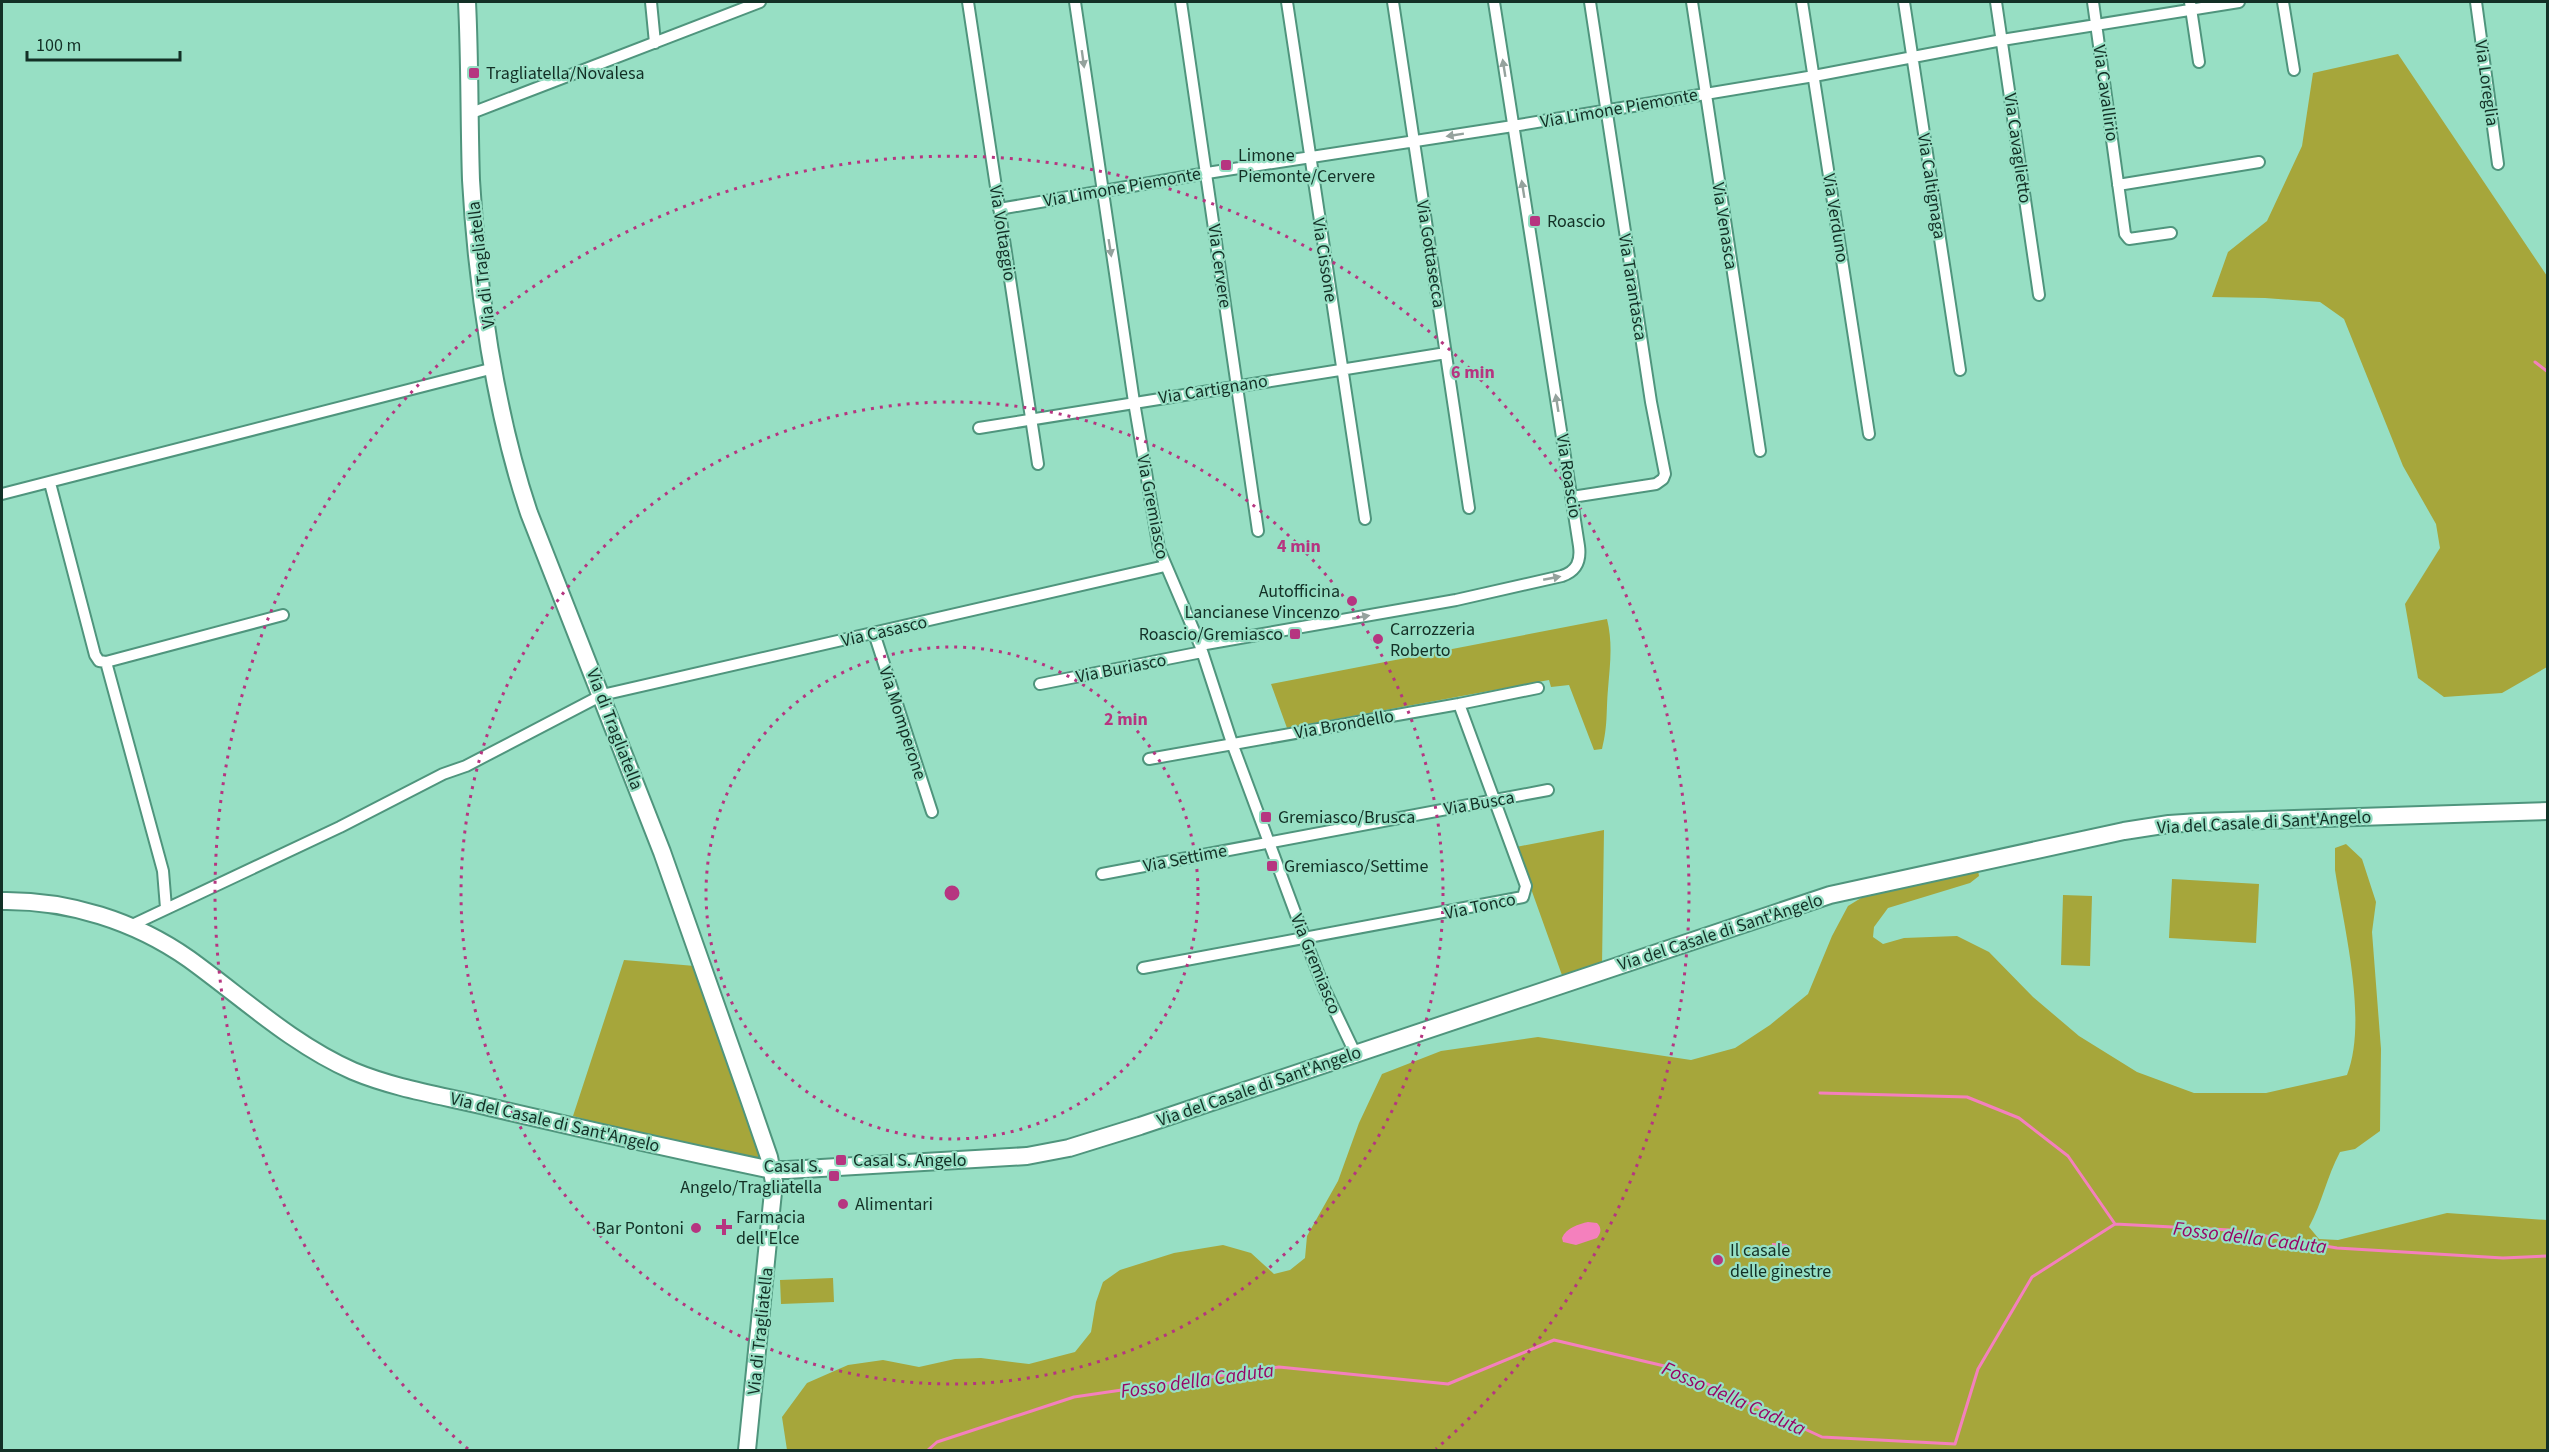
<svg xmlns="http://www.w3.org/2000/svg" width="2549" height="1452" font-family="'Source Sans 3',sans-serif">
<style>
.green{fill:#a6a63b}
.water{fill:#f480bd}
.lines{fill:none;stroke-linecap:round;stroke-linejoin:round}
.stream{stroke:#f480bd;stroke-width:3}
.street-casing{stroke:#4f957d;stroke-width:14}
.secondary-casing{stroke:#4f957d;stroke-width:20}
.street{stroke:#fff;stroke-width:10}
.secondary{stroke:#fff;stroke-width:16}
.oneway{fill:#95a29d}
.ring{fill:none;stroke:#b63580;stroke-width:3;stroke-dasharray:3 6}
.poi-dot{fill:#b63580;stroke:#97dfc4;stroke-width:2}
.labels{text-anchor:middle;stroke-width:4.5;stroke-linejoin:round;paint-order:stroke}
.poi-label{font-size:18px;fill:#133026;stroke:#97dfc4;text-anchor:start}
.street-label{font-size:18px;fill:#133026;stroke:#97dfc4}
.water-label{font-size:20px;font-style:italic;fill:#980466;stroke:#97dfc4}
.centre{fill:#b63580;stroke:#97dfc4;stroke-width:3}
.ring-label{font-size:18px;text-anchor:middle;font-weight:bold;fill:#b63580;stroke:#97dfc4;stroke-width:4.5;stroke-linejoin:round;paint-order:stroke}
</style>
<rect width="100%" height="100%" fill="#97dfc4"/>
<path class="green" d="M2398 54 2547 276V667L2502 693 2444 697 2418 678 2405 604 2440 548 2436 524 2403 466 2344 319 2320 302 2265 298 2212 297 2228 252 2267 221 2302 146 2313 73Z
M1607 619C1613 644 1610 664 1608 689 1606 712 1608 725 1602 749L1594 750 1569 685 1551 687 1549 680 1287 728 1271 684Z
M1604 830 1602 965 1563 978 1516 847Z
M2346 844 2362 859 2376 902 2372 932 2381 1049 2380 1131 2355 1149 2340 1152C2327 1176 2322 1203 2309 1227L2319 1239 2338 1240 2447 1213 2547 1220V1450H787L782 1417 807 1383 848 1365 883 1360 919 1367 955 1359 981 1358 1029 1364 1075 1352 1091 1332 1096 1302 1103 1282 1120 1270 1174 1253 1223 1245 1251 1253 1274 1274 1290 1270 1305 1258 1307 1236 1338 1181 1359 1123 1382 1074 1441 1051 1538 1037 1691 1060 1735 1048 1770 1025 1808 994 1832 936 1848 906 1861 898 1882 891 1978 870 1979 876 1970 883 1888 908 1874 927 1873 937 1883 944 1904 938 1957 936 1989 952 2033 997 2079 1036 2137 1072 2194 1093H2266L2347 1075C2368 1021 2344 928 2335 870V848Z
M2172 879 2259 884 2256 943 2169 938Z
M2063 895 2092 896 2090 966 2061 965Z
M624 960 695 966 761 1156 754 1160 671 1144 573 1116Z
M833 1278 834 1302 781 1304 780 1280Z"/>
<path class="water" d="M1588 1222 1597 1223C1602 1228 1601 1233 1597 1238L1576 1245 1563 1242 1562 1238C1566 1228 1579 1224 1588 1222Z
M1772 1243 1787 1244 1786 1259 1755 1253V1247L1772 1246Z"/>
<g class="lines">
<path class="stream" d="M2535 362 2548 372
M1820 1093 1967 1097 2019 1118 2068 1156 2115 1224
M928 1450 937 1442 1074 1397 1279 1367 1448 1384 1554 1340 1673 1368 1822 1437 1955 1444 1978 1369 2032 1277 2115 1224 2230 1230 2337 1248 2503 1258 2548 1256"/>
<g class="street-casing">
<path id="street" d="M651 2 655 43
M968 2 1038 464
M1075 2 1134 402 1159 549 1200 645 1232 743 1305 939 1324 988 1355 1053
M1181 2 1258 531
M1287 2 1365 519
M1393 2 1469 508
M1692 2 1760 451
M1802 2 1869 434
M1904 2 1960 370
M1996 2 2039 295
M2093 2 2125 234 2129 239 2171 233
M2190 2 2199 62
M2283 2 2294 70
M2476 2 2498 164
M469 114 760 2
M2118 185 2259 162
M999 209 1207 173 1513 126 1814 76 2002 40 2239 2
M979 428 1446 353
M50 483 95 655 99 661 106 662 283 615
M2 494 494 368
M1572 497 1656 484 1663 479 1665 474 1651 402 1590 2
M874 633 932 812
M1200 645 1456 600 1562 576C1577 571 1581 561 1579 546L1494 2
M106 662 163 871 166 908
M1040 684 1202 652
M1149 759 1459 704 1538 688
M1102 874 1548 790
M130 926 340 827 443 774 466 766 602 695 1165 566
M1143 968 1523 897 1526 886 1459 704"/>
</g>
<g class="secondary-casing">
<path id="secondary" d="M467 2C470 61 469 120 471 180 477 287 495 412 529 513L662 852 749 1099 769 1157 774 1182 747 1450
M2 901C68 900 135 921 189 959 243 998 292 1044 353 1071 396 1089 444 1096 489 1107 583 1129 677 1150 772 1170H787L1027 1156 1069 1148 1140 1126 1830 895 2124 831 2169 824 2199 822 2548 811"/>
</g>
<use href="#street" class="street"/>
<use href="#secondary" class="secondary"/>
</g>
<defs><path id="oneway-solid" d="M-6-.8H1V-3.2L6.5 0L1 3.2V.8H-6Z" transform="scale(1.5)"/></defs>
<g class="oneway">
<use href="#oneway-solid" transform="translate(1083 59) rotate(82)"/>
<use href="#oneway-solid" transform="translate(1504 68) rotate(-99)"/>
<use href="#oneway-solid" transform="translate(1455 135) rotate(171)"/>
<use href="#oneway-solid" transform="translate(1523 189) rotate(-99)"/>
<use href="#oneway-solid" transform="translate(1110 248) rotate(81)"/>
<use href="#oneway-solid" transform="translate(1557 403) rotate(-99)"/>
<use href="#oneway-solid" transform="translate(1552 578) rotate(-11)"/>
<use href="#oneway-solid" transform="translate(1361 617) rotate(-10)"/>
</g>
<g class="ring">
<circle cx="952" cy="893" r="246"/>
<circle cx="952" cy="893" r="491"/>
<path d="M468 1449A737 737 0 1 1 1436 1449"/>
</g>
<g class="poi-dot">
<rect x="468" y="67" width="12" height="12" rx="3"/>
<rect x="1220" y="159" width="12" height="12" rx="3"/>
<rect x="1529" y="215" width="12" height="12" rx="3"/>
<circle cx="1352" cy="601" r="6"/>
<rect x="1289" y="628" width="12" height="12" rx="3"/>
<circle cx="1378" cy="639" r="6"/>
<rect x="1260" y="811" width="12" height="12" rx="3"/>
<rect x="1266" y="860" width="12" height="12" rx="3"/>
<rect x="835" y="1154" width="12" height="12" rx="3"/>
<rect x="828" y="1170" width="12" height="12" rx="3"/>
<circle cx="843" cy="1204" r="6"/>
<path d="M721 1218h6v6h6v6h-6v6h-6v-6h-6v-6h6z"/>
<circle cx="696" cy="1228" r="6"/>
<circle cx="1718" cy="1260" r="6"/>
</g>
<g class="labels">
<g class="poi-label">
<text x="486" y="79">Tragliatella/Novalesa</text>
<text x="1238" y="161">Limone<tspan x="1238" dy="21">Piemonte/Cervere</tspan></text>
<text x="1547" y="227">Roascio</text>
<text x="1340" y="597" text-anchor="end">Autofficina<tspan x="1340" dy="21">Lancianese Vincenzo</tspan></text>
<text x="1390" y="635">Carrozzeria<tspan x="1390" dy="21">Roberto</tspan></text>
<text x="1283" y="640" text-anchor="end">Roascio/Gremiasco</text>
<text x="1278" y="823">Gremiasco/Brusca</text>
<text x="1284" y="872">Gremiasco/Settime</text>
<text x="853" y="1166">Casal S. Angelo</text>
<text x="822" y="1172" text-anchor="end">Casal S.<tspan x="822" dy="21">Angelo/Tragliatella</tspan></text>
<text x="855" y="1210">Alimentari</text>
<text x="736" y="1223">Farmacia<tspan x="736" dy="21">dell'Elce</tspan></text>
<text x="684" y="1234" text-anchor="end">Bar Pontoni</text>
<text x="1730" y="1256">Il casale<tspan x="1730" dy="21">delle ginestre</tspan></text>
</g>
<g class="street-label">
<text transform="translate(2487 83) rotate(82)" y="6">Via Loreglia</text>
<text transform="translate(2106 93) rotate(82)" y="6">Via Cavallirio</text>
<text transform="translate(1619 108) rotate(-10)" y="6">Via Limone Piemonte</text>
<text transform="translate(2018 148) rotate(82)" y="6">Via Cavaglietto</text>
<text transform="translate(1932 186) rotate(81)" y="6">Via Caltignaga</text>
<text transform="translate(1122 187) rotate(-10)" y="6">Via Limone Piemonte</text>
<text transform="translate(1836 218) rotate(81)" y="6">Via Verduno</text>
<text transform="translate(1725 226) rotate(81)" y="6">Via Venasca</text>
<text transform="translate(1003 233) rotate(81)" y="6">Via Voltaggio</text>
<text transform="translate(1431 254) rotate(81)" y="6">Via Gottasecca</text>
<text transform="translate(1325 260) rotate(81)" y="6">Via Cissone</text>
<text transform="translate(481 265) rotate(-97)" y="6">Via di Tragliatella</text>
<text transform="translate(1220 266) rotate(82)" y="6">Via Cervere</text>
<text transform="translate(1633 287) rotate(81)" y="6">Via Tarantasca</text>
<text transform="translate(1213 389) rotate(-9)" y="6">Via Cartignano</text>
<text transform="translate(1569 476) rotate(81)" y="6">Via Roascio</text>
<text transform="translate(1153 507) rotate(79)" y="6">Via Gremiasco</text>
<text transform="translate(884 631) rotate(-13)" y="6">Via Casasco</text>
<text transform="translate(1121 668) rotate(-11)" y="6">Via Buriasco</text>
<text transform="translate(903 723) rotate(72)" y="6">Via Momperone</text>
<text transform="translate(1344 724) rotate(-10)" y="6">Via Brondello</text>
<text transform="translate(615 729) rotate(69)" y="6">Via di Tragliatella</text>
<text transform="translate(1479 803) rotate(-10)" y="6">Via Busca</text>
<text transform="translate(2264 822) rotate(-3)" y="6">Via del Casale di Sant'Angelo</text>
<text transform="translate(1185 858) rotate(-11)" y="6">Via Settime</text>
<text transform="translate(1480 906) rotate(-12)" y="6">Via Tonco</text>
<text transform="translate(1720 932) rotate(-18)" y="6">Via del Casale di Sant'Angelo</text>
<text transform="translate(1316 964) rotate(68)" y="6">Via Gremiasco</text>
<text transform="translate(1259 1086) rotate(-19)" y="6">Via del Casale di Sant'Angelo</text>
<text transform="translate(555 1122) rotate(13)" y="6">Via del Casale di Sant'Angelo</text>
<text transform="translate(760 1331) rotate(-84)" y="6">Via di Tragliatella</text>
</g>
<g class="water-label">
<text transform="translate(2250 1237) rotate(7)" y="7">Fosso della Caduta</text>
<text transform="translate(1197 1380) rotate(-8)" y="7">Fosso della Caduta</text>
<text transform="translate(1734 1398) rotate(24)" y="7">Fosso della Caduta</text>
</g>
</g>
<circle cx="952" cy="893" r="9" class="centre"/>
<g class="ring-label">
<text x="1473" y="378">6 min</text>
<text x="1299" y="552">4 min</text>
<text x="1126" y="725">2 min</text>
</g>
<rect width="2549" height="1452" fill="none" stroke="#133026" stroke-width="6"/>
<path d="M27 51v9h153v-9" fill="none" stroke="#133026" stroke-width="3"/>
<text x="36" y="51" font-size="18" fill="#133026" stroke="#97dfc4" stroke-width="4.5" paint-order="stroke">100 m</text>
</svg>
